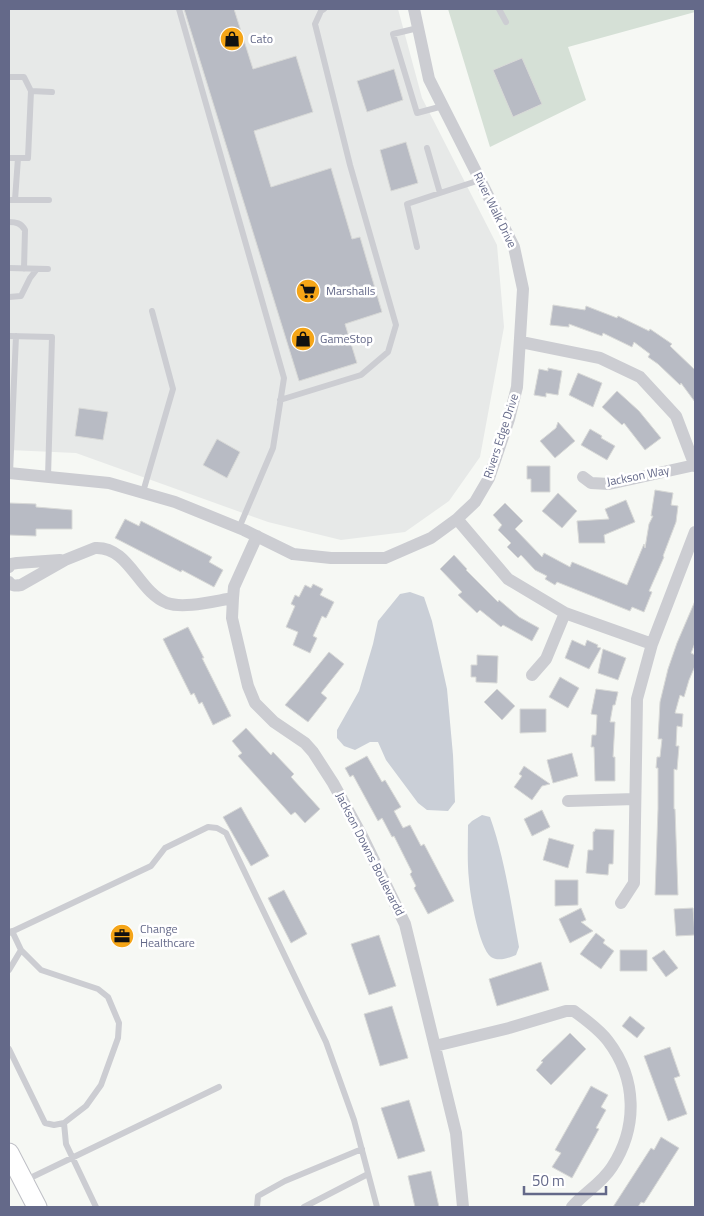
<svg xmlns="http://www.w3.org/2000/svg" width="704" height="1216" font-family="'Titillium Web',sans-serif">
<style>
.built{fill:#e7e9e8}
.green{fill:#d5e0d6}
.water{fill:#cacfd7}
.building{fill:#b8bbc4;stroke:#d8d9d7}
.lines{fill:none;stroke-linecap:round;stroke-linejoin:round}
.primary-casing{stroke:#bebfc5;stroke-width:21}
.lane{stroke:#cccdd2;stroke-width:6}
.street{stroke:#cccdd2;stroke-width:12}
.primary{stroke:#fff;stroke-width:19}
.labels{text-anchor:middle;stroke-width:5;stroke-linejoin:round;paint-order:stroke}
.poi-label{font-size:12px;fill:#646989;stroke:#fff;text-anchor:start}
.street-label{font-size:12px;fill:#646989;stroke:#fff}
</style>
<rect width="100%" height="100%" fill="#f6f8f4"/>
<path class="built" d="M9 9H398L422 98 497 245 504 327 480 457 449 501 405 532 341 540 268 522 76 453 9 450Z"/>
<path class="green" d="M448 9H695V12L568 47 586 100 490 147Z"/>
<path class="water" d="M410 592 424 597 432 621 447 689 453 755 455 802 448 811 427 810 418 803 386 760 378 742H370L355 750 344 746 337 738V730L359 691 373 644 378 621 400 594Z
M482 815 490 817C505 859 511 904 519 947L516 955C509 958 498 962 491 957 479 948 470 895 469 880 467 862 468 843 468 825L472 821Z"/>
<path class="building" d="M184 9H234L253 69 296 56 313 112 254 131 271 187 331 168 352 239 360 237 382 312 345 324 357 363 299 381Z
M522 58 542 104 513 117 493 70Z
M394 69 403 100 367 112 357 81Z
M406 142 418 183 391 191 380 150Z
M553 305 585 310 586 306 617 318 618 316 649 331 650 329 672 344 670 346 695 370V402L681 383 680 385 658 364 648 357 650 354 634 342 632 347 603 333 602 336 569 324V327L550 325Z
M548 368 562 371 558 395 546 393V397L534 395 539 369 548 371Z
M578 373 602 383 593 407 569 395Z
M617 391 639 411 661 438 645 450 624 423 622 425 602 407Z
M79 408 108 412 103 440 75 436Z
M558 422 575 441 555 458 540 441 556 428Z
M590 429 602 436 601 438 615 446 607 460 581 445Z
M217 439 240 452 227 478 203 465Z
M527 466H550V492H531V479H527Z
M655 490 673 493 671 505 678 506 676 522 663 556 664 557 649 591 652 592 644 612 632 607 630 611 557 582 555 585 545 579 547 576 535 570 521 555 518 558 507 547 511 543 498 530 502 525 493 515 505 503 523 521 515 529 542 557 544 553 570 567 572 562 627 585 644 544 645 548 649 524 653 516H651Z
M558 493 577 511 562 528 542 511Z
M626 500 635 522 604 535 605 543H579L577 521 609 519 605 509Z
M9 503 36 504V507L72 510V529H36V536L9 535Z
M125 519 139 526 141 521 212 557 209 562 223 570 214 587 182 570 181 572 115 538Z
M454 555 467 569 466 570 498 602 499 600 519 617 539 628 532 641 503 625 501 627 480 610 477 613 458 595 462 592 440 569Z
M313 584 323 589 320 595 334 602 326 618 322 616 313 636 317 638 310 653 293 645 298 632 286 627 295 606 291 604 295 595 299 597 305 585 311 588Z
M695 601V643L691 653 695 655V666L689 680 684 697 680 695 675 713 683 714 682 727 677 726 676 746H679L677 770 674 769V809H675L678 895H655L658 809V768H656L657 757H660L662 739H658L660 702 668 669 677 643Z
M188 627 204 658H202L231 716 213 725 202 702 199 704 194 693 191 695 163 639Z
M572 640 585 646 587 640 598 645 597 647 601 648 589 669 565 658Z
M603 649 626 658 618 680 598 673Z
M329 652 344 664 321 693 327 698 308 722 285 705 304 683Z
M477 655 498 656 497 683 476 682V677H471V665H477Z
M560 677 579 688 568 708 549 697Z
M497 689 515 706 502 720 484 702Z
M596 689 618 692 615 705H613L610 722H615L613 757H615V781H595L594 747H591L592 735H596L597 715 591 714Z
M520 709H546V732L520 733Z
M246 728 271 755 273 752 294 774 291 777 320 809 305 823 295 812 291 815 238 756 242 753 232 741Z
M572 753 578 776 553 783 547 760Z
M367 756 382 782 385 780 401 807 394 811 403 828 410 825 421 846 424 844 454 901 428 914 414 888 416 886 410 874 412 872 394 836 392 837 382 818 378 821 353 775 350 777 345 768Z
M524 766 550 784 542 786 532 800 514 787 522 776 519 774Z
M241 807 269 856 251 866 223 817Z
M542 810 550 827 532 836 524 819Z
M595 829 614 830 613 864H609L608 875 586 873 588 850H593V832L595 831Z
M549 838 574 845 568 868 543 860Z
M555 880H578V905L555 906Z
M284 890 307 934 291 943 268 898Z
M581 908 586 920 581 922 593 931 570 943 559 919Z
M693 908 695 935 676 936 674 909Z
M596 933 605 940 603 943 614 951 601 969 580 954Z
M379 935 396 986 369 995 351 944Z
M620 950H647V971H620Z
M664 950 678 968 666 977 652 958Z
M541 962 549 990 497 1006 489 979Z
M392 1006 408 1058 380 1066 364 1014Z
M630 1016 645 1028 637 1038 622 1026Z
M570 1033 586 1049 551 1085 536 1070 543 1062 541 1061Z
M670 1047 680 1076 674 1078 687 1114 668 1121 644 1056Z
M591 1086 608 1095 601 1107 606 1110 596 1128 599 1129 572 1178 552 1167 561 1153 555 1150Z
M409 1100 425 1151 398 1159 381 1108Z
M661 1137 679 1148 644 1203 641 1202 638 1207H613L651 1148 654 1150Z
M431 1171 439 1207H415L408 1176Z"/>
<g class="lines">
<g class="primary-casing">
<path id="primary" d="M9 1153 37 1207"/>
</g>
<path class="lane" d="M179 9 284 378 273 448 239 528
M499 9 506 22
M418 28 393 34 417 113 443 106
M9 77H24L31 91
M427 148 440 193 480 180
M9 158H28L31 91 52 92
M9 200H49
M15 200 18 158
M9 222C16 222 21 223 25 230L24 269
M417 247 407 204 440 193
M9 268 48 269
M9 297 21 296 30 278 37 269
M9 336 52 337 48 477
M280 400 361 375 388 352 396 325 350 165 315 24 321 11 324 9
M10 473 16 336
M143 492 173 389 152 311
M9 933 151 866 165 848 208 827 217 828 226 833 326 1042 354 1120 377 1207
M9 970 21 950
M9 1049 45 1123 54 1125 64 1123 86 1106 101 1085 118 1038 119 1023 108 997 98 989 41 970 21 950 12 931
M64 1123 66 1144 96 1207
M26 1180 219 1087
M257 1207 258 1196 285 1181 362 1149
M304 1207 368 1174"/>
<path class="street" d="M521 342 600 358 640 377 676 416 695 466
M9 473 109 483 175 502 244 530 293 554 331 558H385L431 538 457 519 475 502 489 478 509 419 517 387 523 289 514 247 429 79 414 9
M583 477 591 483 609 484 695 465
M457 519 508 579 565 613 652 644
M257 536 234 587 233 598 232 618 248 686 255 703 274 722 305 743 313 752 333 783 362 836 405 924 456 1133 463 1207
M9 567 11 564 17 563 60 560
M9 582C12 586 15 586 21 585L65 560 95 548C129 546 138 592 167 603 184 609 214 601 233 598
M532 675 546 659 565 613
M568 801 635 799
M621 903 634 883 637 699 652 644 695 532
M435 1046 509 1028 566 1011H574C586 1020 599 1029 608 1041 637 1079 638 1127 612 1167 602 1183 584 1193 572 1207"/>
<use href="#primary" class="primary"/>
</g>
<defs>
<g id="shop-disc" transform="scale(1.25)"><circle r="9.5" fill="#f5a517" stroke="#fff"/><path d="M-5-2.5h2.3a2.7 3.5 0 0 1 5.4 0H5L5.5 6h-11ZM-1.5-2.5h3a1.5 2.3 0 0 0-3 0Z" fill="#111"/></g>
<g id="supermarket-disc" transform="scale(1.25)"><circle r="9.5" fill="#f5a517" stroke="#fff"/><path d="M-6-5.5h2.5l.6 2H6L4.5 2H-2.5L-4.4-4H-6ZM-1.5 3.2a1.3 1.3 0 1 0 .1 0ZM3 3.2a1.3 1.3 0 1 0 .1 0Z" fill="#111"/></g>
<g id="office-disc" transform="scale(1.25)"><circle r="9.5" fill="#f5a517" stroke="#fff"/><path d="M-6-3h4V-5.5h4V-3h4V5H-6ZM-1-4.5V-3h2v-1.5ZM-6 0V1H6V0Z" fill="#111"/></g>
</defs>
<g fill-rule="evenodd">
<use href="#shop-disc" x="232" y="39"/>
<use href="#supermarket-disc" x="308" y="291"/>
<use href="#shop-disc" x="303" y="339"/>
<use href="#office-disc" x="122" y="936"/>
</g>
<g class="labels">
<g class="poi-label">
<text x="250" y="43">Cato</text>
<text x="326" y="295">Marshalls</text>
<text x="320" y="343">GameStop</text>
<text x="140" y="933">Change<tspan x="140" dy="14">Healthcare</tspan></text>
</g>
<g class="street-label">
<text transform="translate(495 210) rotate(64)" y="4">River Walk Drive</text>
<text transform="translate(501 436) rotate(-72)" y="4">Rivers Edge Drive</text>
<text transform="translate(638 476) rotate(-11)" y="4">Jackson Way</text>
<text transform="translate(370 854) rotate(63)" y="4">Jackson Downs Boulevardd</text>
</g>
</g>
<rect width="704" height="1216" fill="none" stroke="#646989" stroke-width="20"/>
<path d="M524 1186v8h82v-8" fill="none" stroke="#646989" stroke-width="2.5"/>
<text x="532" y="1186" font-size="15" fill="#646989" stroke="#ffffff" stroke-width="4" paint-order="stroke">50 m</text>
</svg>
